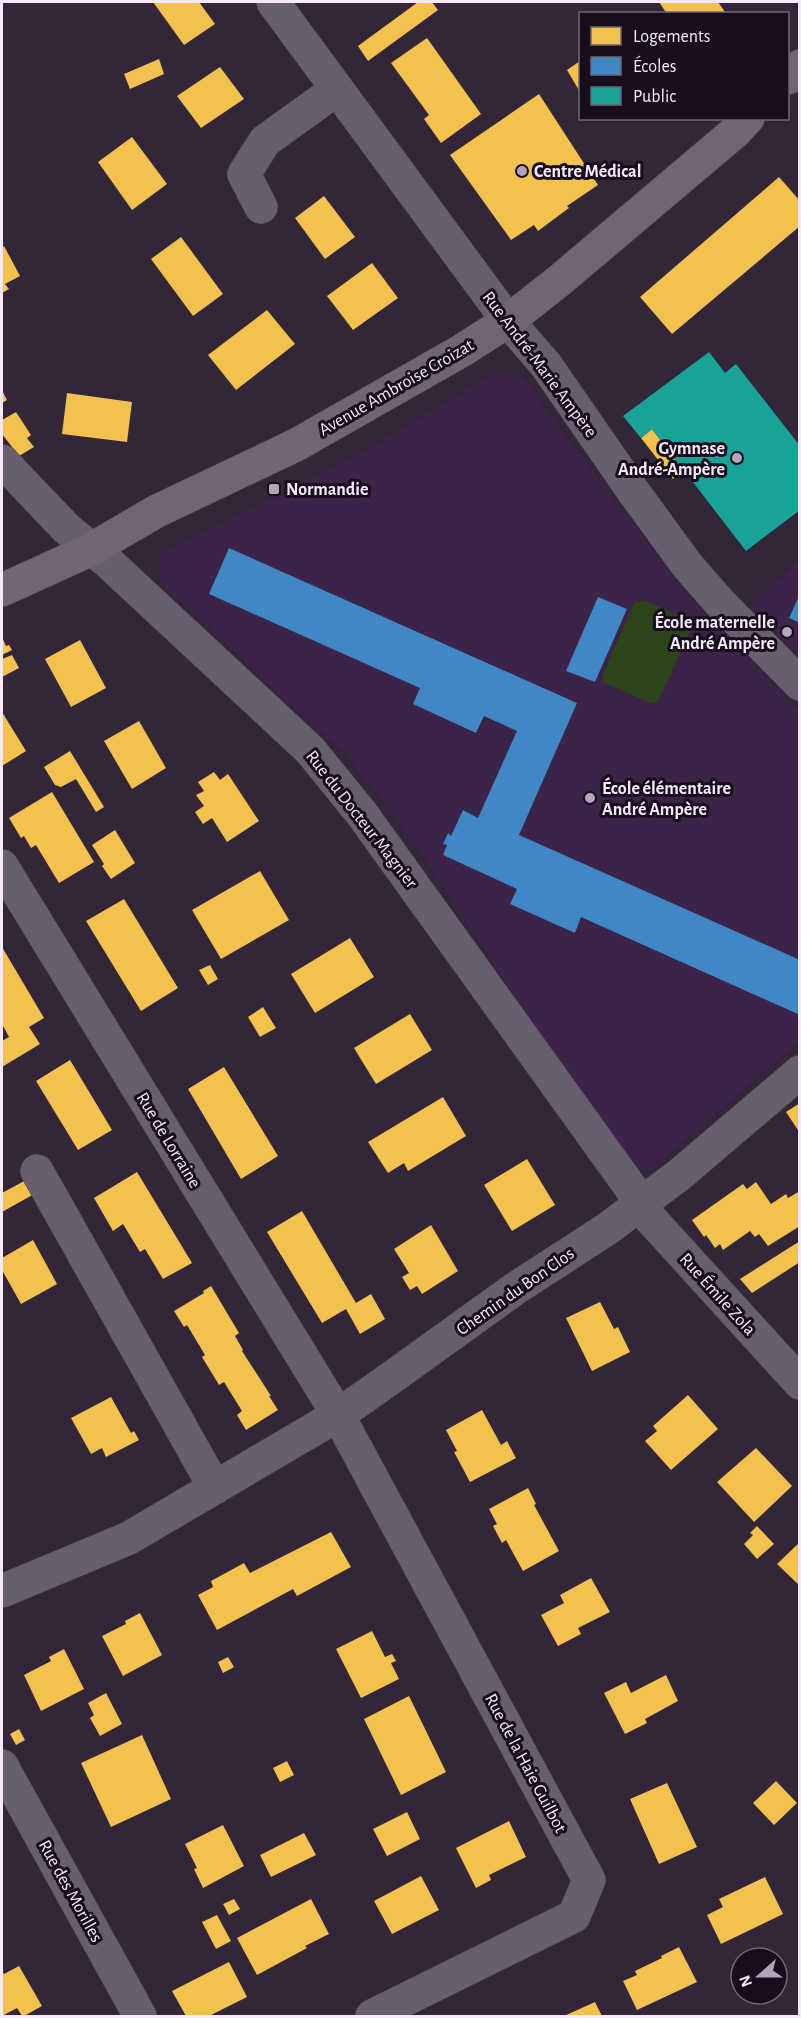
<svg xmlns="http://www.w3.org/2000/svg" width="801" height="2018" font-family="'Alegreya Sans',sans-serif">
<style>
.built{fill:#3c2348}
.green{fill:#2b4518}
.homes{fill:#f2c14e}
.schools{fill:#3f88c5}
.public{fill:#17a398}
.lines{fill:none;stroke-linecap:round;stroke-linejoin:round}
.minor-casing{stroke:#4e4354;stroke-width:34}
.major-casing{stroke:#4e4354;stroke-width:34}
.minor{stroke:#685f6e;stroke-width:33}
.major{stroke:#716476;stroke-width:33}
.poi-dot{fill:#b2a4b9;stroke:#170d1c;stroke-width:2}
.labels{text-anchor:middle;stroke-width:6;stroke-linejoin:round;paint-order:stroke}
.poi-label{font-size:18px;font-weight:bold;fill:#f7e8fe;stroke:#170d1c;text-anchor:start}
.street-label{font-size:18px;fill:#f7e8fe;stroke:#170d1c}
</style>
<rect width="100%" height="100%" fill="#322638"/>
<path class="built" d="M492 374 522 377 684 591 799 712V1042L652 1170 627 1166 413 842 346 755 160 583V553L287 492 398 432Z
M799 559V657L750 606Z"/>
<path class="green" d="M643 600 686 618 692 627 658 702 650 703 603 682 602 677 634 603Z"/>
<path class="homes" d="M153 2H199L215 24 184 45Z
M418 2H432L438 10 368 61 358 46Z
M659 2H718L725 12 667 14Z
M427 38 481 114 441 143 424 119 429 115 391 63Z
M159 59 164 74 130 89 124 74Z
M580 61V92L567 70Z
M220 67 244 99 201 128 177 96Z
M539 94 598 185 567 206 569 208 538 231 534 225 511 240 450 155Z
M132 137 167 184 132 210 98 162Z
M779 177 800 201V226L672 334 640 297Z
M324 196 355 237 325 259 295 218Z
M181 237 223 294 193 316 151 259Z
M4 246 20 276 5 284 9 289 2 293V248Z
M372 263 398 298 353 330 327 296Z
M267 310 295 344 236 390 208 355Z
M2 390 7 400 2 403Z
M67 393 132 402 127 442 62 434Z
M16 412 31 435 27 438 34 447 19 456 2 434V420Z
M652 429 684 471 673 479 641 438Z
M2 637 6 646 9 645 12 650 2 655Z
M80 640 106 688 71 707 45 659Z
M12 655 19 668 2 677V659Z
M2 712 26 751 2 766Z
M139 721 166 768 132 789 104 741Z
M70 751 104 807 96 812 76 779 61 787 55 785 44 767Z
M214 772 220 780 228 774 259 821 227 842 212 818 203 824 195 812 204 806 196 795 204 791 198 782Z
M52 792 94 862 59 883 36 845 31 848 24 836 21 838 9 818Z
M115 830 135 863 111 879 102 866 104 864 92 845Z
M260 871 289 920 221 959 192 910Z
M124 899 178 988 141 1011 86 921Z
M350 938 374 977 315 1013 291 974Z
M2 947 44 1018 29 1027 40 1044 2 1067V1041L9 1037 2 1024Z
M210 965 218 979 208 985 199 970Z
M263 1007 276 1028 260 1037 248 1017Z
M410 1014 432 1050 376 1084 354 1048Z
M70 1060 112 1130 78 1150 36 1081Z
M224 1067 278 1156 241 1179 188 1089Z
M443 1097 466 1136 408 1171 404 1163 388 1173 368 1142Z
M800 1103V1133L786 1112Z
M527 1159 555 1205 512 1231 484 1185Z
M137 1172 192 1263 163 1279 145 1249 140 1252 123 1224 113 1231 94 1198Z
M28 1179 36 1193 2 1212V1193Z
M756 1182 771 1204 786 1194 788 1198 800 1191V1226L768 1246 759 1234 755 1237 750 1231 723 1250 720 1244 715 1248 706 1235 704 1237 692 1220 743 1184 747 1189Z
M302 1211 356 1303 371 1294 385 1319 360 1334 346 1309 322 1323 267 1232Z
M431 1225 458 1271 422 1294 417 1286 410 1290 402 1277 409 1273 394 1249Z
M33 1240 57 1284 21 1304 2 1270V1258Z
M800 1241V1262L752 1293 740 1279Z
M211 1286 239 1333 235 1336 243 1350 242 1351 271 1396H269L278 1410 246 1430 237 1415 242 1411 224 1382 219 1385 202 1357 205 1355 187 1325 184 1327 174 1311 204 1293 203 1291Z
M600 1302 614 1329 618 1327 630 1352 592 1371 566 1318Z
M688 1395 718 1429 671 1470 645 1441 657 1431 653 1426Z
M111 1397 131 1433 134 1431 139 1440 106 1457 102 1448 91 1454 71 1418Z
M482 1410 501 1445 507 1441 516 1458 470 1482 454 1452 457 1451 446 1430Z
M756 1448 792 1486 754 1522 717 1482Z
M528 1488 536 1504 534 1505 559 1551 523 1571 506 1540 502 1543 493 1526 497 1524 489 1509Z
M757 1526 774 1544 757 1559 744 1544 753 1535 750 1533Z
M331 1532 351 1567 297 1596 293 1589 217 1630 198 1595 213 1587 211 1581 244 1563 250 1573Z
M800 1542V1586L777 1564Z
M591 1578 610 1612 578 1628 581 1634 558 1646 541 1615 564 1603 560 1595Z
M140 1613 162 1655 123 1676 102 1636 126 1624 125 1621Z
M372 1631 385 1657 392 1654 396 1661 391 1663 399 1679 361 1698 336 1649Z
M64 1649 84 1689 41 1711 24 1675 51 1661 49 1657Z
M228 1657 234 1667 223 1673 218 1662Z
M666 1675 678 1701 645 1719 647 1723 625 1734 604 1693 626 1682 631 1693Z
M106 1693 122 1724 100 1736 90 1718 94 1715 88 1703Z
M409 1696 446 1772 401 1795 364 1719Z
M19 1729 25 1740 16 1745 10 1734Z
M142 1735 171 1799 111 1827 81 1763Z
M287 1761 294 1775 280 1782 273 1768Z
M776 1781 797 1803 774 1825 753 1803Z
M667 1783 697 1847 659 1864 630 1799Z
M407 1812 420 1839 387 1856 373 1829Z
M509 1821 526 1857 489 1875 491 1880 476 1888 456 1848Z
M223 1825 244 1866 203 1888 194 1869 197 1868 185 1844Z
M304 1833 316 1855 271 1877 260 1855Z
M421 1876 439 1910 392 1934 374 1901Z
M765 1877 783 1914 721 1944 707 1915 723 1907 719 1899Z
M234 1899 240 1909 229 1915 223 1904Z
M311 1899 329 1934 305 1946 307 1948 257 1975 237 1938Z
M217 1915 231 1941 216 1949 202 1922Z
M679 1947 697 1982 637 2010 623 1981 637 1975 635 1971 662 1958 661 1956Z
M229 1962 247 1997 209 2016H186L172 1991Z
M19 1966 42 2006 24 2016H22L17 2008 2 2016V1971L4 1974Z
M595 2002 602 2016H564Z"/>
<path class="schools" d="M229 548 577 703 519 835 800 960V1015L581 917 575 933 510 904 517 889 443 855 447 845 443 844 448 833 451 836 463 810 478 818 517 731 484 716 476 733 413 704 420 688 209 594Z
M800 594V623L789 618Z
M598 597 627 609 595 682 566 671Z"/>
<path class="public" d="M709 352 725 373 736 364 800 446V510L746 551 652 429 641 438 623 416Z"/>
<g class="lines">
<g class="minor-casing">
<path id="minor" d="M273 2 508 321 546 365 633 491 687 565 721 604 800 684
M261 207 244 174 265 141 337 89
M2 461 67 529 109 563 310 750 362 814 641 1202 648 1216 800 1383
M2 866 338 1415 589 1880 574 1916 372 2016
M37 1171 215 1488
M2 1591 129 1538 338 1415 377 1388 516 1288 607 1229 679 1175 800 1072
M2 1766 140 2016"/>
</g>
<g class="major-casing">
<path id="major" d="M788 78 800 66
M2 590 90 550 157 511 296 445 461 351 508 321 560 280 735 132 748 118"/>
</g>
<use href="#minor" class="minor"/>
<use href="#major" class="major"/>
</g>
<g class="poi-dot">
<circle cx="522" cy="171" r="6"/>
<circle cx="737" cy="458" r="6"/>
<rect x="268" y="483" width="12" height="12" rx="3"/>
<circle cx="787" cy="632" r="6"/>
<circle cx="590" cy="798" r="6"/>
</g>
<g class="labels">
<g class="poi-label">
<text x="534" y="177">Centre Médical</text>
<text x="725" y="454" text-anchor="end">Gymnase<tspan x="725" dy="21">André-Ampère</tspan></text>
<text x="286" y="495">Normandie</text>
<text x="775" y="628" text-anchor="end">École maternelle<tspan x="775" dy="21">André Ampère</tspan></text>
<text x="602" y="794">École élémentaire<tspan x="602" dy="21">André Ampère</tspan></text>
</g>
<g class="street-label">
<text transform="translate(540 364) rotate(53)" y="6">Rue André-Marie Ampère</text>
<text transform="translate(396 387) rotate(-30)" y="6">Avenue Ambroise Croizat</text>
<text transform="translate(362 819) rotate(52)" y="6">Rue du Docteur Magnier</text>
<text transform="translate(169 1140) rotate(59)" y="6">Rue de Lorraine</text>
<text transform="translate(515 1291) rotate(-35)" y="6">Chemin du Bon Clos</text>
<text transform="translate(718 1294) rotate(48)" y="6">Rue Émile Zola</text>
<text transform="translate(526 1763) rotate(62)" y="6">Rue de la Haie Guilbot</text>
<text transform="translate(71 1891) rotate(61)" y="6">Rue des Morilles</text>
</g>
</g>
<rect width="801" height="2018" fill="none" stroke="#f7e8fe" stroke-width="6"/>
<rect x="579" y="12" width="210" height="108" fill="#170d1c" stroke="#716576" stroke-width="1.5"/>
<rect x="591" y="27" width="30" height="18" fill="#f2c14e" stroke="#716576" stroke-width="1.5"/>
<text x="633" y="42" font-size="18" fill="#f7e8fe">Logements</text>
<rect x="591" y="57" width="30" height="18" fill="#3f88c5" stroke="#716576" stroke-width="1.5"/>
<text x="633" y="72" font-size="18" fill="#f7e8fe">Écoles</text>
<rect x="591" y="87" width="30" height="18" fill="#17a398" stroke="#716576" stroke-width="1.5"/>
<text x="633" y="102" font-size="18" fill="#f7e8fe">Public</text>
<g transform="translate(759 1976) rotate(249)"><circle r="28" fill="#170d1c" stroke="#716576" stroke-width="1.5"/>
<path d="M0-4.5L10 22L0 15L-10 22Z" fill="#b2a4b9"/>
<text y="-9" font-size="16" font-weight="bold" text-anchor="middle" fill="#f7e8fe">N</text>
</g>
</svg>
